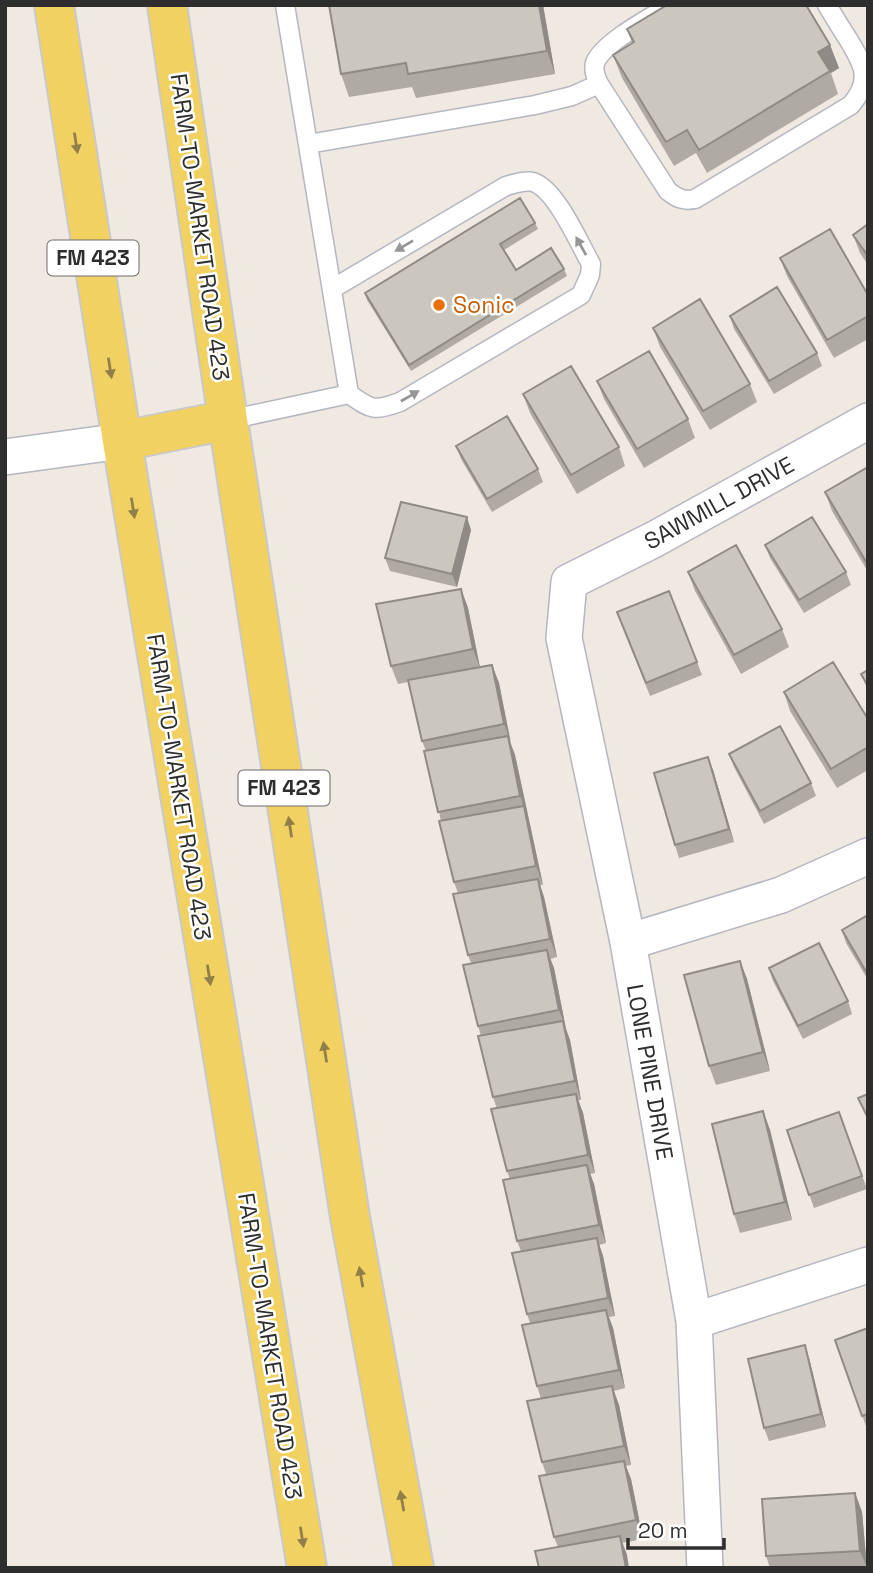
<svg xmlns="http://www.w3.org/2000/svg" width="873" height="1573" font-family="'Space Grotesk',sans-serif">
<style>
.lines{fill:none;stroke-linecap:round;stroke-linejoin:round}
.lane-casing{stroke:#b4b7c1;stroke-width:21}
.street-casing{stroke:#b4b7c1;stroke-width:38}
.primary-casing{stroke:#c9c9c9;stroke-width:42}
.lane{stroke:#fff;stroke-width:18}
.street{stroke:#fff;stroke-width:35}
.primary{stroke:#f2d163;stroke-width:38}
.wall{fill:#afaba4}
.shaded-wall{fill:#8e8b86}
.building{fill:#cbc7bf;stroke:#8e8b86;stroke-width:2}
.oneway{fill:#908048}
.oneway2{fill:#969696}
.food-dot{fill:#e8710a;stroke:#fff;stroke-width:2.5}
.labels{text-anchor:middle;stroke-width:5;stroke-linejoin:round;paint-order:stroke}
.shield{fill:#fff;stroke:#6d6d6d;stroke-width:2}
.shield-label{font-size:21px;font-weight:bold;fill:#2e2e2e}
.street-label{font-size:23px;fill:#2e2e2e;stroke:#fff}
.food-label{font-size:23px;fill:#c56008;stroke:#fff;text-anchor:start}
</style>
<rect width="100%" height="100%" fill="#efe9e1"/>
<g class="lines">
<g class="lane-casing">
<path id="lane" d="M671 5C653 16 602 43 595 63 593 70 596 78 599 84L668 191C678 199 684 201 695 199L851 105C873 79 863 64 848 39 841 28 834 17 827 5
M308 144 535 105 572 96 599 84
M332 289 506 186C514 184 524 180 533 182 556 189 579 243 591 264L590 275 581 295 400 402C373 412 371 409 349 394
M228 420 349 394 285 5"/>
</g>
<g class="street-casing">
<path id="street" d="M5 457 122 441
M628 942 781 895 868 856
M694 1321 868 1265
M705 1568 694 1321 628 942 564 638 569 582 655 539 868 421"/>
</g>
<g class="primary-casing">
<path id="primary" d="M54 5 122 441 307 1568
M167 5 228 420 350 1217 414 1568
M122 441 228 420"/>
</g>
<use href="#lane" class="lane"/>
<use href="#street" class="street"/>
<use href="#primary" class="primary"/>
</g>
<path class="wall" d="M329 5H543L555 74 416 98 412 87 349 97 341 74Z
M627 29 830 45 839 68 831 73 838 94 707 173 696 153 674 166 622 78 613 55 632 43Z
M535 223 538 229 504 250 516 270 564 269 567 276 411 371 367 300 365 293Z
M868 224V265L860 253 853 235Z
M780 258 868 295V339L834 358 787 276Z
M730 316 817 353 822 366 774 394 734 329Z
M653 328 750 384 757 402 710 430 660 347Z
M597 381 688 419 695 438 644 468 604 399Z
M523 394 619 447 625 466 577 494 530 413Z
M456 446 538 469 543 482 492 512 461 459Z
M868 467V572L832 511 825 492Z
M471 530 457 587 390 571 385 558Z
M765 545 846 572 851 585 804 613 770 558Z
M688 572 782 629 789 647 741 674 695 591Z
M461 589 468 608 480 667 492 665 499 683 510 743 515 755 543 885H540L544 897 557 957 550 959 554 968 566 1029 570 1040 581 1100H578L583 1113 595 1173 590 1174 594 1184 606 1243 599 1245 603 1256 615 1316 609 1317 613 1328 625 1388 614 1391 619 1405 631 1465 626 1466 631 1479 643 1539 622 1543 627 1555 558 1547 554 1537 546 1474 542 1462 541 1399 537 1386 530 1323 527 1314 521 1251 517 1241 510 1179 507 1171 497 1109 493 1097 481 1036 478 1026 471 963 468 955 458 893 454 882 426 751 422 741 408 682 398 684 391 666Z
M622 625 697 662 702 675 650 696Z
M868 670V691L861 674Z
M784 692 868 719V770L837 788 790 711Z
M729 754 811 783 816 796 764 824 734 767Z
M713 770 734 842 679 858 675 845Z
M868 915V980L846 943 842 930Z
M740 961 747 979 770 1071 716 1085 709 1066Z
M769 968 848 1001 852 1014 803 1039 773 981Z
M763 1111 770 1130 792 1220 740 1233 734 1214Z
M839 1112 867 1189 814 1208 787 1130Z
M868 1328V1429H867L835 1340Z
M809 1358 826 1427 769 1441 764 1428Z
M855 1493 862 1512 867 1568H770L766 1556Z"/>
<path class="shaded-wall" d="M539 5H543L555 74 547 51Z
M830 45 839 68 831 73 818 52Z
M467 517 471 530 457 587 452 574Z
M461 589 468 608 480 668 473 649Z
M492 665 499 683 511 743 504 724Z
M508 736 515 755 543 885 536 866Z
M708 757 713 770 734 842 729 829Z
M538 879 544 897 557 957 550 939Z
M547 950 554 968 566 1029 559 1010Z
M740 961 747 979 770 1071 763 1052Z
M563 1021 570 1040 581 1100 575 1081Z
M576 1094 583 1113 595 1173 588 1155Z
M763 1111 770 1130 792 1220 785 1202Z
M587 1165 594 1184 606 1243 599 1225Z
M597 1238 603 1256 615 1316 608 1298Z
M606 1310 613 1328 625 1388 619 1370Z
M805 1345 809 1358 826 1427 821 1414Z
M612 1386 619 1405 631 1465 624 1446Z
M624 1461 631 1479 643 1539 636 1520Z
M855 1493 862 1512 867 1568 860 1551Z
M620 1536 627 1555 629 1568H626Z"/>
<path class="building" d="M329 5H539L547 51 408 74 406 63 341 74Z
M667 5H806L830 45 818 52 830 71 699 150 687 130 666 142 613 55 634 42 627 29Z
M520 198 535 223 500 244 516 270 551 248 564 269 409 365 365 293Z
M868 224V256L853 235Z
M830 229 868 295V316L827 340 780 258Z
M777 287 817 353 769 381 730 316Z
M700 299 750 384 703 411 653 328Z
M649 351 688 419 637 449 597 381Z
M571 366 619 447 571 475 523 394Z
M507 416 538 469 487 499 456 446Z
M868 467V565L825 492Z
M401 502 467 517 452 574 385 558Z
M812 517 846 572 799 600 765 545Z
M736 545 782 629 734 655 688 572Z
M461 589 473 649 391 666 376 604Z
M669 591 697 662 646 683 617 612Z
M833 662 868 719V747L831 769 784 692Z
M492 665 504 724 422 741 408 680Z
M868 670V686L861 674Z
M780 726 811 783 760 811 729 754Z
M508 736 520 796 438 812 424 751Z
M708 757 729 829 675 845 654 773Z
M524 806 536 866 454 882 439 821Z
M538 879 550 939 468 955 453 894Z
M868 915V975L842 930Z
M819 943 848 1001 798 1026 769 968Z
M547 950 559 1010 478 1026 463 965Z
M740 961 763 1052 709 1066 684 975Z
M563 1021 575 1081 493 1097 478 1036Z
M576 1094 588 1155 507 1171 491 1109Z
M868 1094V1118L858 1098Z
M763 1111 785 1202 734 1214 712 1124Z
M839 1112 862 1176 809 1195 787 1130Z
M587 1165 599 1225 517 1241 503 1180Z
M597 1238 608 1298 527 1314 512 1253Z
M606 1310 619 1370 537 1386 522 1325Z
M868 1328V1414L862 1416 835 1340Z
M805 1345 821 1414 764 1428 748 1359Z
M612 1386 624 1446 542 1462 527 1401Z
M624 1461 636 1520 554 1537 539 1476Z
M855 1493 860 1551 766 1556 762 1499Z
M620 1536 626 1568H539L535 1551Z"/>
<defs><path id="oneway-solid" d="M-6-.8H1V-3.2L6.5 0L1 3.2V.8H-6Z" transform="scale(1.75)"/></defs>
<g class="oneway">
<use href="#oneway-solid" transform="translate(76 143) rotate(81)"/>
<use href="#oneway-solid" transform="translate(110 368) rotate(81)"/>
<use href="#oneway-solid" transform="translate(133 508) rotate(81)"/>
<use href="#oneway-solid" transform="translate(290 827) rotate(-99)"/>
<use href="#oneway-solid" transform="translate(209 975) rotate(81)"/>
<use href="#oneway-solid" transform="translate(325 1052) rotate(-99)"/>
<use href="#oneway-solid" transform="translate(361 1277) rotate(-100)"/>
<use href="#oneway-solid" transform="translate(402 1501) rotate(-100)"/>
<use href="#oneway-solid" transform="translate(302 1537) rotate(81)"/>
</g>
<g class="oneway2">
<use href="#oneway-solid" transform="translate(404 246) rotate(149)"/>
<use href="#oneway-solid" transform="translate(581 246) rotate(-119)"/>
<use href="#oneway-solid" transform="translate(410 396) rotate(-30)"/>
</g>
<circle class="food-dot" cx="439" cy="305" r="7"/>
<g class="labels">
<g class="shield">
<rect x="47.5" y="240.5" width="91" height="35" rx="5"/>
<rect x="238.5" y="770.5" width="91" height="35" rx="5"/>
</g>
<g class="shield-label">
<text x="93" y="265">FM 423</text>
<text x="284" y="795">FM 423</text>
</g>
<g class="street-label">
<text transform="translate(200 227) rotate(82)" y="8">FARM-TO-MARKET ROAD 423</text>
<text transform="translate(719 503) rotate(-29)" y="8">SAWMILL DRIVE</text>
<text transform="translate(179 787) rotate(81)" y="8">FARM-TO-MARKET ROAD 423</text>
<text transform="translate(650 1072) rotate(80)" y="8">LONE PINE DRIVE</text>
<text transform="translate(270 1346) rotate(81)" y="8">FARM-TO-MARKET ROAD 423</text>
</g>
<g class="food-label">
<text x="453" y="313">Sonic</text>
</g>
</g>
<rect width="873" height="1573" fill="none" stroke="#2e2e2e" stroke-width="14"/>
<path d="M628 1538v10h96v-10" fill="none" stroke="#2e2e2e" stroke-width="3.5"/>
<text x="638" y="1538" font-size="21" fill="#2e2e2e" stroke="#ffffff" stroke-width="5" paint-order="stroke">20 m</text>
</svg>
